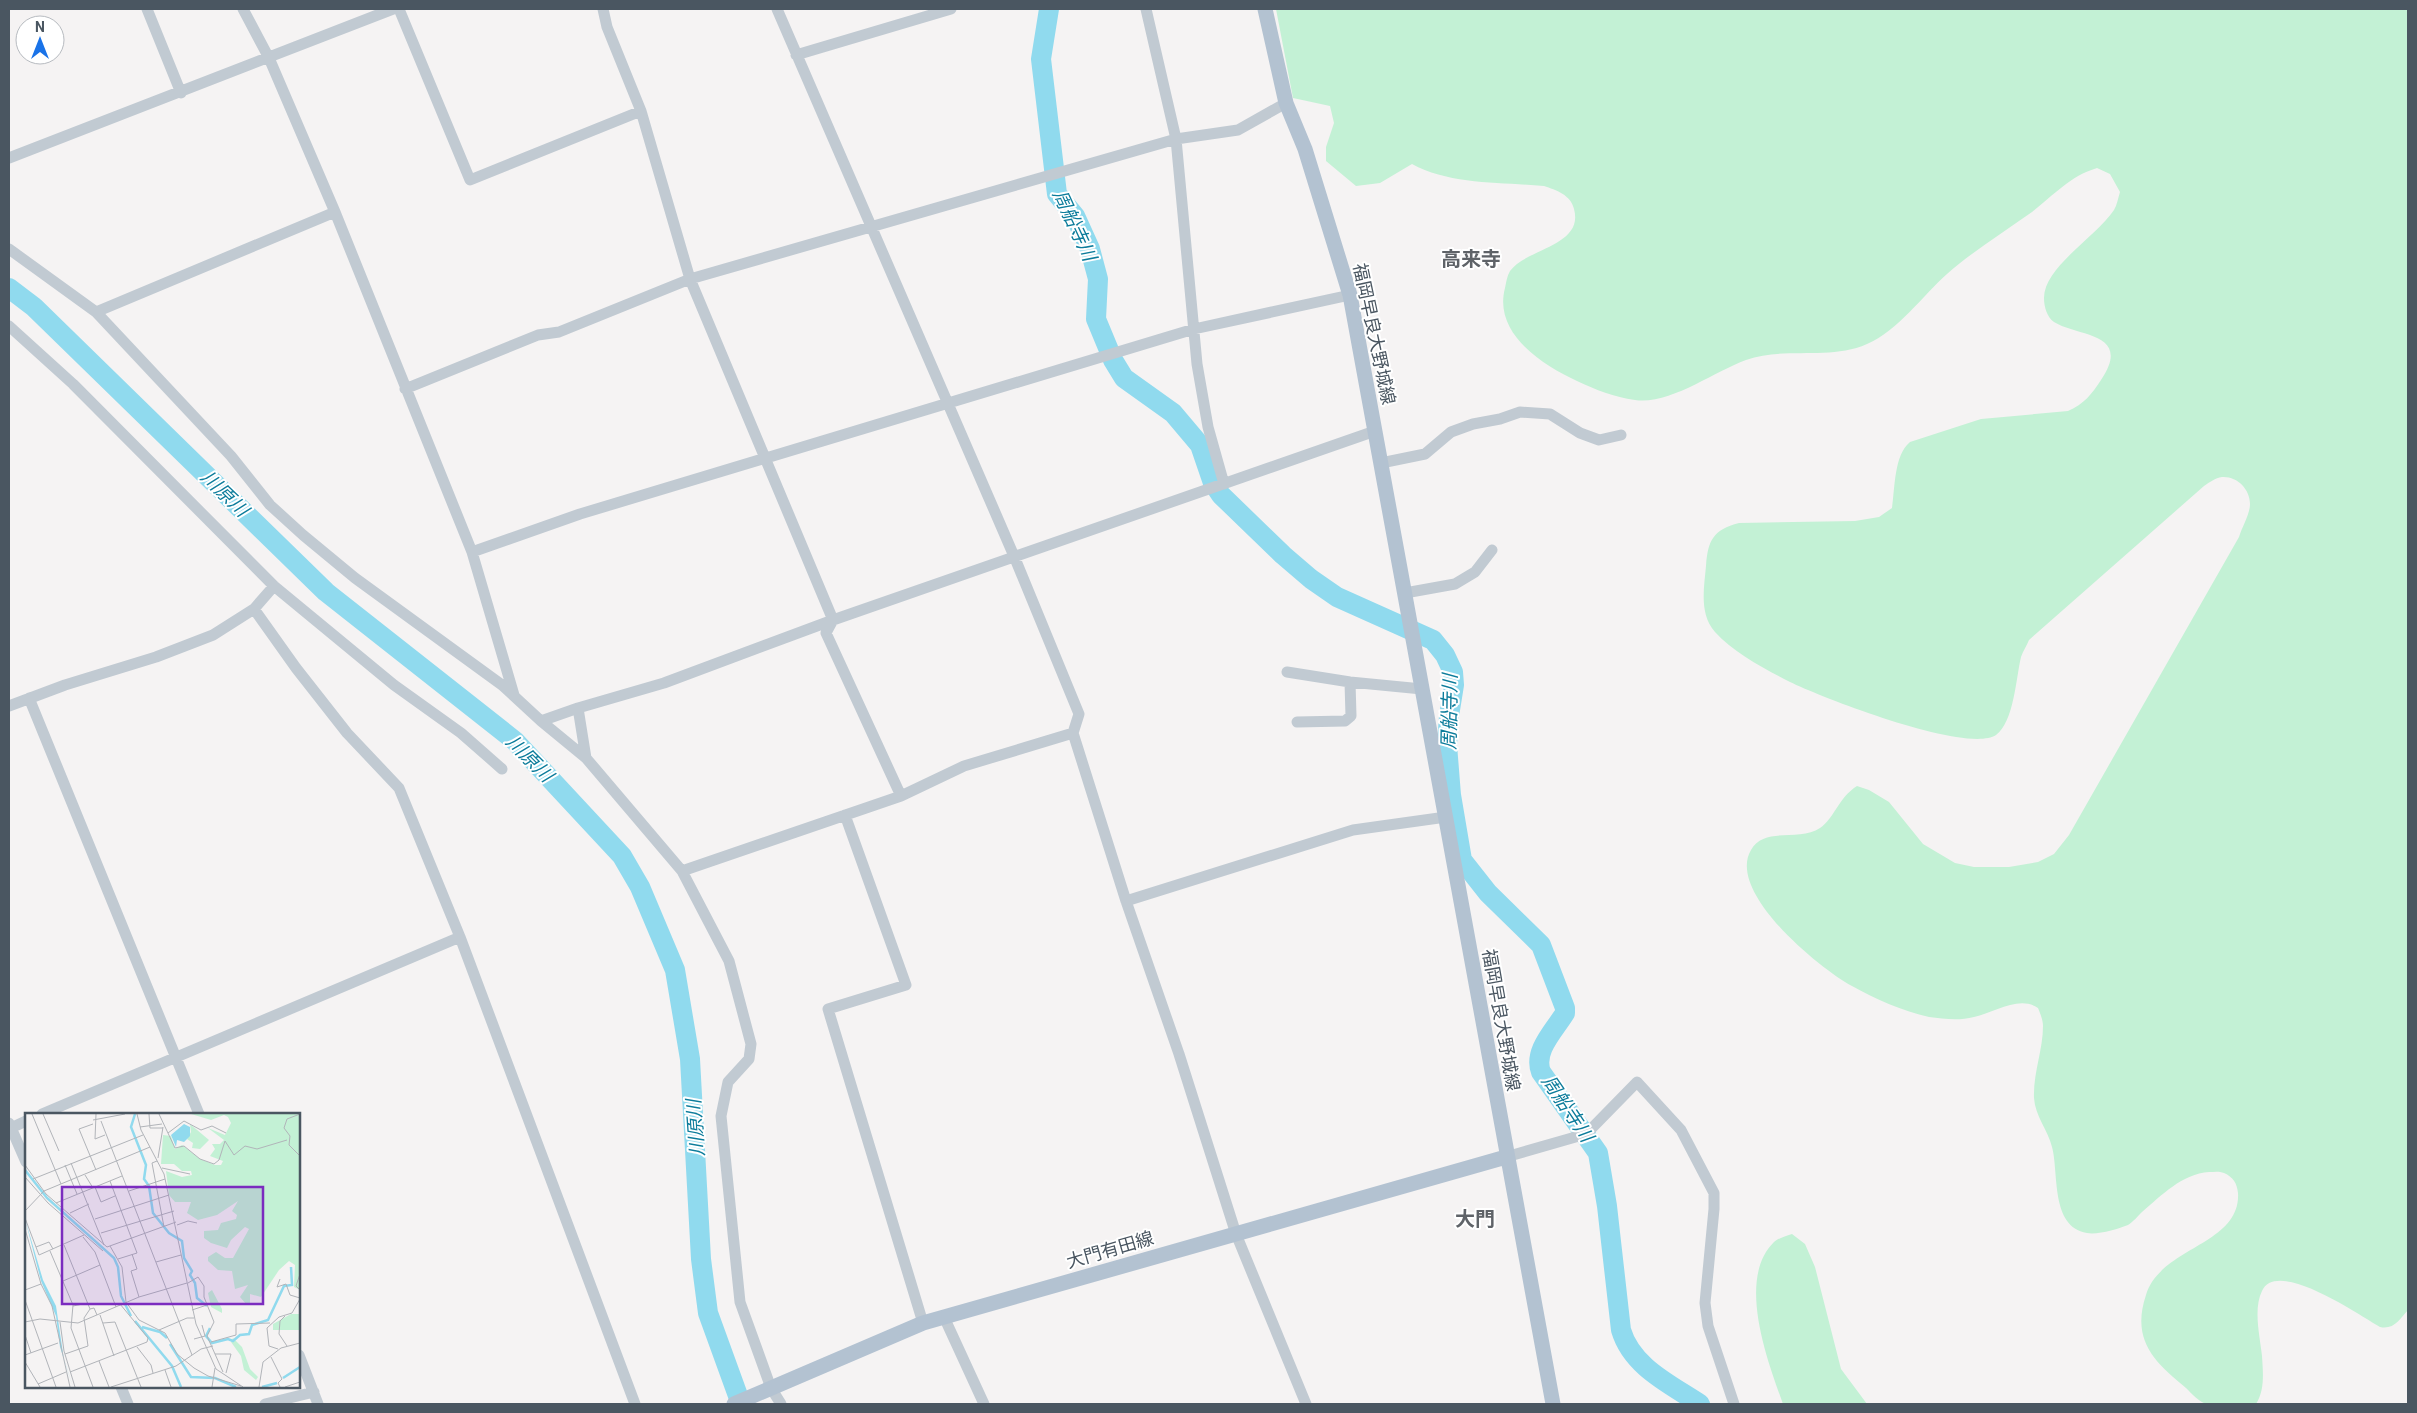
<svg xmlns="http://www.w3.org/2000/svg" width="2417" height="1413" font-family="Roboto,'Noto Sans JP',sans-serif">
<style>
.green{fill:#c3f1d5}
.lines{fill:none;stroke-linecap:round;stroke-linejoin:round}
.river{stroke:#90daee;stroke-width:20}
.minor{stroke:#c1cad2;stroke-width:11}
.major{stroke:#b3c2d1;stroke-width:15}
.labels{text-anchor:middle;stroke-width:4;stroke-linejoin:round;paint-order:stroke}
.street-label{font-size:18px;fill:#4a5661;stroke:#fff}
.water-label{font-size:19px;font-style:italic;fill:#0c7c9b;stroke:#fff}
.quarter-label{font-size:20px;font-weight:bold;fill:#5f6368;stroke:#fff}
.inset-river{fill:none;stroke:#90daee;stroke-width:2.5}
.inset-road{fill:none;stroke:#b1b4b9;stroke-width:1}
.view{fill:#7b2cbf;fill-opacity:0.15;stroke:#7b2cbf;stroke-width:2.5}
.inset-edge{fill:none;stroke:#4a5661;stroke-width:2.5}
</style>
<rect width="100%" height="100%" fill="#f5f3f3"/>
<path class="green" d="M1276 9H2408V1310C2400 1319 2394 1330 2380 1327 2359 1315 2277 1258 2262 1291 2253 1309 2260 1337 2262 1356 2263 1372 2265 1390 2256 1404 2243 1404 2219 1407 2207 1404 2200 1403 2191 1393 2186 1388 2154 1362 2131 1340 2146 1295 2160 1247 2241 1245 2238 1193 2237 1183 2233 1177 2224 1173 2219 1171 2214 1172 2209 1172 2182 1174 2162 1195 2142 1212 2138 1216 2133 1222 2128 1225 2118 1229 2098 1235 2087 1233 2050 1227 2059 1172 2052 1147 2048 1130 2035 1116 2034 1098 2033 1073 2043 1050 2043 1026 2043 1020 2040 1013 2038 1008 2019 995 1994 1013 1974 1017 1959 1021 1944 1019 1929 1017 1903 1011 1875 999 1852 986 1820 969 1726 892 1751 850 1764 826 1800 842 1820 828 1834 819 1838 798 1857 786L1869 790 1889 802 1923 844 1955 863 1974 867H2009L2038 862 2054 854 2069 835 2239 537C2242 527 2250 514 2250 504 2250 489 2237 476 2222 477 2215 478 2210 482 2204 486L2029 640C2027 645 2023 651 2021 657 2016 678 2014 722 1996 735 1967 754 1823 698 1790 682 1765 669 1734 653 1715 632 1699 614 1704 588 1706 566 1708 540 1713 530 1739 523L1855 521 1879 517 1892 508C1895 488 1894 455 1910 442L1981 419 2068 411C2084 404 2092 394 2101 380 2133 332 2078 337 2054 322 2047 317 2044 307 2044 298 2044 267 2097 236 2114 210 2117 205 2118 198 2120 192L2110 174 2097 168C2070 176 2054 195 2032 212 2004 232 1973 251 1947 274 1922 296 1899 330 1867 344 1829 361 1784 346 1746 360 1713 372 1670 405 1635 400 1614 397 1596 390 1577 381 1542 365 1493 333 1505 288 1506 283 1507 276 1510 271 1527 248 1584 246 1574 209 1571 195 1556 190 1544 186 1502 182 1450 185 1412 164L1380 183 1356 186 1326 161V147L1334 123 1330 106 1293 98Z
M1792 1234 1805 1244 1815 1267 1841 1369 1867 1404H1783C1768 1362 1736 1279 1774 1242 1778 1238 1787 1236 1792 1234Z"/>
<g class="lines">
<path class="river" d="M1049 9 1041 59 1057 194 1075 216 1090 249 1098 279 1096 319 1113 360 1124 378 1173 413 1200 445 1213 483 1221 495 1283 555 1311 579 1337 597 1433 640 1445 655 1453 672 1454 685 1449 716 1447 745 1451 795 1462 860 1488 893 1541 945 1565 1008V1013C1554 1031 1533 1051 1541 1072L1598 1153 1607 1206 1621 1330C1632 1367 1670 1384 1700 1404
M9 288 34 307 326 592 515 741 622 856 640 887 675 970 690 1059 701 1259 708 1313 741 1404"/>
<path class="minor" d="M147 9 181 93
M243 9 269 58 335 212 472 552 514 695
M399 9 470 180 641 111
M603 9 607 27 641 111 690 279 833 620 826 633 901 796 682 871
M777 9 1014 556 1079 714 1073 733 1126 901 1179 1054 1236 1234 1306 1404
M1146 9 1176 139 1197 364 1208 427 1224 484
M796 55 951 9
M9 158 393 9
M9 249 96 312 231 456 270 505 303 535 355 578 502 685 541 721 578 708 664 683 833 620 1375 431
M96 312 335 212
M9 326 73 384 274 586 394 685 461 733 502 769
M405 389 538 335 559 332 690 279 1176 139 1238 130 1286 103
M1381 463 1425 454 1451 432 1473 424 1500 419 1520 412 1550 414 1580 433 1599 440 1621 435
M472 552 580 514 1194 329 1350 295
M1405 593 1455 584 1475 572 1492 550
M254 609 296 668 347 733 399 788 460 937 635 1404
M1287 672 1350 682 1422 689
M29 698 199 1114
M9 706 65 685 156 657 213 635 254 609 274 586
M578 708 586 758 682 871 729 961 751 1044 749 1059 728 1082 721 1116 740 1302 771 1388 781 1404
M541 721 586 758
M1297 722 1345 721 1351 716 1350 682
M901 796 964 766 1073 733
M845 815 906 985 828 1009 923 1323
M1126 901 1353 830 1446 817
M42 1114 460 937
M9 1123 26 1162
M11 1128 26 1121
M1506 1157 1579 1136 1591 1129 1637 1082 1681 1130 1714 1193V1209L1705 1303 1708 1326 1734 1404
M944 1317 984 1404
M299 1355 318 1404
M121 1387 128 1404
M265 1404 314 1392"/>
<path class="major" d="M1265 9 1286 103 1305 149 1350 295 1553 1404
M734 1404 923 1323 1506 1157"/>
</g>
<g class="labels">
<g class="street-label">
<text transform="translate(1374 334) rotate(78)" y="6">福岡早良大野城線</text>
<text transform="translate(1501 1020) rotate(80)" y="6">福岡早良大野城線</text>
<text transform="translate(1110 1250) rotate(-16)" y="6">大門有田線</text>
</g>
<g class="water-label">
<text transform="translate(1075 225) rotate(65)" y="7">周船寺川</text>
<text transform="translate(225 493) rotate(44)" y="7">川原川</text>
<text transform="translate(1449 712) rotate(-89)" y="7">周船寺川</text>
<text transform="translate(530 758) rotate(45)" y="7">川原川</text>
<text transform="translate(1568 1108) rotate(56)" y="7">周船寺川</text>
<text transform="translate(695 1128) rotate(-94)" y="7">川原川</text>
</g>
<g class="quarter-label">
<text x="1471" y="266">高来寺</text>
<text x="1475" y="1226">大門</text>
</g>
</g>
<g transform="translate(25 1113)">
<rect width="275" height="275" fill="#f5f3f3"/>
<path d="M166 1H275V177L269 174 270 152 264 148 254 157 236 184 225 181V190L221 191 215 184 223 172 210 176 207 158 193 157 183 148V144L191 139 200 145H208L224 116 220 114 206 127 202 135 186 130 179 125V118L193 117 196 110 211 106 212 102 207 98 213 88 192 102 173 107 162 100 166 89H150L144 82 141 58 157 64 167 62 166 58H157L149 51H136L138 22 146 23 150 36 157 32 175 46 190 52H196L198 48 185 43 190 36 187 31H195L199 27 183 15 200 22 206 10 203 4 199 2 186 7ZM165 11 184 27 175 36 167 35 168 30 162 26 166 19ZM187 177 197 196V200L186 194 183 180ZM266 201H275V217H248V211ZM208 225 217 234 225 256 233 264 231 267 219 257 216 243 206 229Z" fill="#c3f1d5"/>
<path d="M159 11 165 14V23L159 29 152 27 151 34 146 22ZM0 106 18 167 31 193 39 247 48 274 35 234 31 203 16 168Z" fill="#90daee"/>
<path class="inset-river" d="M110 1 106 14 121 52 119 66 124 73 128 100 144 120 157 128 159 145 167 158 165 162 170 170 172 185 182 193M0 57 22 85 89 145 93 154 96 183 106 203M110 208 147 253 156 274M117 214 135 219 142 225M185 215 181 223 187 230 203 226 208 228 215 222 224 221 227 212 243 207 259 173 267 172 266 154M145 231 166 264 190 265 211 274M258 265 275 254M237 274 252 270"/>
<path class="inset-road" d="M7 1 36 71M18 1 34 38M71 1 70 26 80 22M112 1 116 17 139 61 171 211 191 256 218 274M124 1 125 15H138M134 1 150 35 159 33 175 46 189 51 194 47 200 28 209 42 220 33 232 36 262 27M275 1 262 6 259 15 265 23 264 32 275 43M68 7 100 1M76 8 167 242M68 11 54 16 71 57M115 14 137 11M143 20 159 8 176 17 187 13 201 20M133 45 138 14M132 48 127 50 139 114M46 50 79 132M0 52 21 81 82 134 151 109M40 52 52 81M137 55 165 61M60 62 68 75M0 64 23 90 78 138M8 66 118 22M85 68 112 140 93 146M70 74 76 89 90 83M104 78 140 66M31 90 97 63M0 98 19 78 125 34M45 100 64 91M0 105 14 142 59 122M70 106 144 82M152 112 163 108 172 110M0 116 16 171 27 193 45 274M76 120 149 98M58 124 70 139 91 194M39 132 65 196 69 195 72 202M85 133 97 154 101 189 114 207 140 220 152 241 169 255 183 263 216 273M11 134 24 129 28 136M25 138 48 192 46 215 68 274M107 141 112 156 106 158 114 184M131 149 156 142M275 161 271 173 275 177M255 166 252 174 261 171 265 182 275 185M38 168 75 152M163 170 173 164 179 173V184L189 209 182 223 198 259M0 177 16 171M0 187 31 274M48 193 63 190M167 197 182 192M75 202 89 243M260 203 255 208 254 221 262 233M0 209 15 206 53 210 114 184 162 170M35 209 39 238 50 274M78 210 90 209 116 274M134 217 162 205H169M0 222 6 240M169 226 180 223 177 212M186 229 211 222V211L245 210M112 234 126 252 128 260M253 236 244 233 242 215 254 204 267 200 275 186M40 241 63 233 59 205 65 196M190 241H206L201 260M0 242 33 230M246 244 257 266 253 270 255 274M74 248 84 274M0 249 15 274M140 257 146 274M45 259 122 229 123 225 95 191M13 271 41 259M86 274 151 253 176 236 188 233M187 274 190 255M234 274 238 249 256 235 275 230M260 274 275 269"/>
<path class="view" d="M37 74H238V191H37Z"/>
<rect width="275" height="275" class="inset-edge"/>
</g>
<rect width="2417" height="1413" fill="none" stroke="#4a5661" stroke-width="20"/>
<g transform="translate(40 40)"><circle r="24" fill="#ffffff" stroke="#b7bbc0"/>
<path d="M0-4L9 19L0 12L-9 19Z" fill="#1a73e8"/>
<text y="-8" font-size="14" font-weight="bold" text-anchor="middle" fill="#4a5661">N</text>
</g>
</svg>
